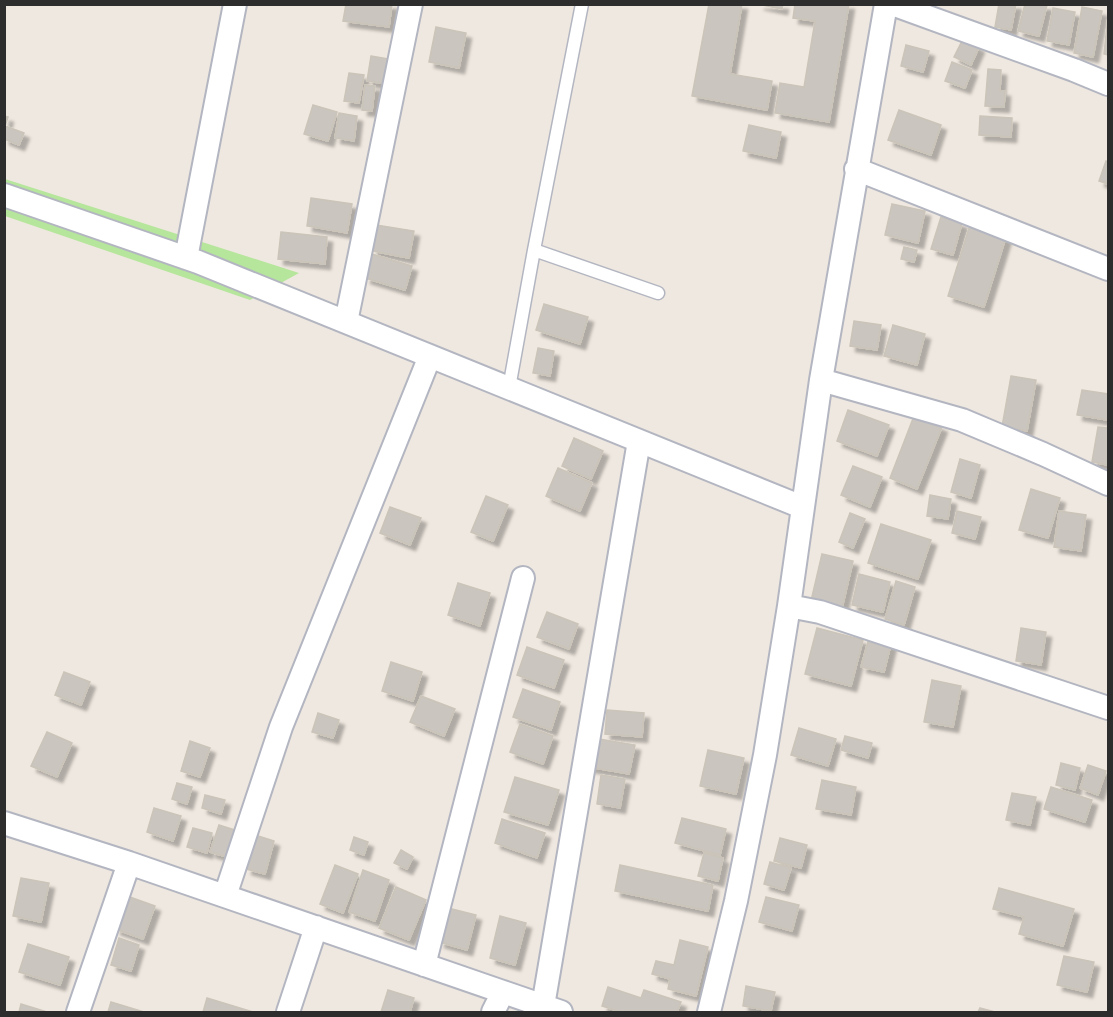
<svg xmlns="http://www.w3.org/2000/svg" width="1113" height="1017" font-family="Cabin,sans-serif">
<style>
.green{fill:#b6e59c}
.building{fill:#cac5bf;stroke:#cac4b9;stroke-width:1.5;filter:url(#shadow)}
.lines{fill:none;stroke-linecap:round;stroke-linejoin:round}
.service-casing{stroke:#b3b6c1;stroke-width:15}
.minor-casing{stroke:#b3b6c1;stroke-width:26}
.service{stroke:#fff;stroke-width:12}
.minor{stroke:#fff;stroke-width:22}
</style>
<defs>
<filter id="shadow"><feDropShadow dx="5.5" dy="5.5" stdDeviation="1.5" flood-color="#0004"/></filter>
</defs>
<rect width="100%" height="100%" fill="#efe8e0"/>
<path class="green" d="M5 179 299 273 250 300 5 216Z"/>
<path class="building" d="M346 4H392L389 27 343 21Z
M709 4H742L730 74 772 81 767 110 692 96Z
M758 4H783L782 9Z
M795 4H849L829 122 775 113 780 83 804 87 815 21 793 18Z
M999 4H1016L1011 30 995 27Z
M1025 4 1047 5 1039 36 1018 31Z
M1082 7 1102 11 1093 57 1074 53Z
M1053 8 1075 12 1069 45 1047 41Z
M1108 17V55L1104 54Z
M436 27 466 33 459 68 429 62Z
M963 39 979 47 971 65 954 57Z
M906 45 929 51 923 72 901 66Z
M371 56 389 59 385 84 367 81Z
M952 62 972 70 965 88 945 81Z
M988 69 1001 70 1000 91H1005L1004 107 985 106Z
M349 73 364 75 359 103 344 101Z
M365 85 375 86 372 111 362 110Z
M313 105 337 112 328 141 304 134Z
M899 110 941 125 931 155 888 140Z
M339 113 357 116 354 141 335 138Z
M4 116 8 117 5 126 24 133 19 145 4 139Z
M980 116 1012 118 1011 137 979 135Z
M749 125 781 132 776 158 743 151Z
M1106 161 1108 162V184L1099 181Z
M311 198 352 204 347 233 307 226Z
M892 204 925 211 918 243 885 235Z
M941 217 962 223 953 255 931 249Z
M376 225 414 231 409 258 372 251Z
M970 225 1006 237 984 307 948 296Z
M281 232 327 237 325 264 278 259Z
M904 247 917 250 914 262 901 259Z
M372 254 412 266 405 290 365 278Z
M544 304 588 317 580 344 536 330Z
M854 321 881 325 877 350 850 346Z
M893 325 925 334 917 365 884 356Z
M538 348 554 351 550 376 533 373Z
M1011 376 1036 380 1027 431 1002 427Z
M1082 390 1108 394V420L1077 415Z
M848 410 889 425 877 456 837 441Z
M914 416 942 427 917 489 890 478Z
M1098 427 1108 428V465L1092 462Z
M574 438 603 451 591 479 562 466Z
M960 459 980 465 971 498 951 492Z
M853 466 882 477 870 507 841 495Z
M558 468 592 483 580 511 546 496Z
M1031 489 1060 498 1048 538 1019 530Z
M930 495 951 499 948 519 927 516Z
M486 496 508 505 493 541 471 532Z
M390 507 421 518 410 545 380 533Z
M957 511 981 517 975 539 952 533Z
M1059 511 1086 515 1081 551 1054 547Z
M850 513 865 519 853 548 839 542Z
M881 524 931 540 918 579 868 563Z
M822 554 853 561 842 608 811 601Z
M859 574 890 582 883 612 852 605Z
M896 581 915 587 904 625 885 619Z
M458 583 490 593 480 626 448 615Z
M547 612 578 624 569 649 537 637Z
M817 628 863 640 851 686 805 674Z
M1021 628 1046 632 1041 665 1016 661Z
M869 638 891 644 884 672 861 667Z
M527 647 564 660 554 688 517 675Z
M391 662 422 672 413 701 382 691Z
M64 672 90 682 81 705 55 695Z
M932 680 961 686 953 727 924 722Z
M523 689 560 702 551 730 513 717Z
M421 696 455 709 444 736 410 722Z
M607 710 644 713 642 737 605 734Z
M318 713 339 720 333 738 312 732Z
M520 724 553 736 543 764 510 752Z
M799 728 836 739 828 766 791 755Z
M47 732 72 743 57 777 31 766Z
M845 736 872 743 868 758 841 750Z
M593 738 635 745 629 774 588 767Z
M190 741 210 748 200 777 181 771Z
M708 750 744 758 736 794 700 786Z
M1061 763 1080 768 1075 790 1056 785Z
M1088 765 1106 771 1098 795 1080 788Z
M601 775 625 779 620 808 597 804Z
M515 777 559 790 548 825 504 812Z
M822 780 856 787 851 815 816 809Z
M177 783 192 787 187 804 172 799Z
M1051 787 1092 800 1085 822 1044 809Z
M1012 793 1036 797 1030 825 1006 820Z
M205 795 225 800 221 814 202 808Z
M154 808 181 816 173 841 147 832Z
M682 818 726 829 720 855 675 843Z
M502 819 545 833 537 858 495 843Z
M219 825 238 831 230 858 210 852Z
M193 828 212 833 207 853 187 847Z
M255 835 274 841 265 874 246 869Z
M354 837 368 842 364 855 350 850Z
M780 838 807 845 801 868 774 861Z
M401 850 413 857 407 869 394 863Z
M704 853 723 858 718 881 698 876Z
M770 862 791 868 784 890 764 884Z
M335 865 358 874 343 913 320 904Z
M620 865 713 885 708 911 615 891Z
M363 870 389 880 375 921 349 912Z
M21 878 49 883 41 922 13 916Z
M396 887 426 900 409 940 379 928Z
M999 888 1074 909 1063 946 1019 934 1024 917 993 909Z
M127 896 155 906 143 939 115 929Z
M766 897 799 905 792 931 759 922Z
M448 908 476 915 467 950 439 942Z
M500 916 526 923 515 965 490 958Z
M119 938 139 945 131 971 111 965Z
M680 940 708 947 696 996 668 989 670 979 652 974 656 961 674 965Z
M28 944 69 957 60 985 19 972Z
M1064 956 1094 962 1087 992 1057 985Z
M746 986 775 992 771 1011 743 1006Z
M608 987 641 998 644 990 681 1002 677 1012H621L602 1006Z
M388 990 414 998 410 1012H381Z
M207 998 253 1012H203Z
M111 1002 144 1012H108Z
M21 1004 47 1012H19Z
M980 1008 995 1012H978Z"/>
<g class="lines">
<g class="service-casing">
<path id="service" d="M534 250 658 293
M509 388 534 250 582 4"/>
</g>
<g class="minor-casing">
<path id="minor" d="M892 4 1074 70 1108 84
M856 169 1108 269
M4 195 198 262 802 507
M186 258 235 4
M346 322 411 4
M821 380 962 420 1043 454 1108 484
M789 606 820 612 1108 708
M4 823 129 863 561 1012
M225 896 281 727 430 356
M424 965 523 578
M543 1006 639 441
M78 1012 129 863
M288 1012 316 927
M493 1012 503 992
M709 1012 736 901 765 755 789 606 821 380 886 4"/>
</g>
<use href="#service" class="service"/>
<use href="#minor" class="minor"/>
</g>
<rect width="1113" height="1017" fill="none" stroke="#2d2d2d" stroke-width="12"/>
</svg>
